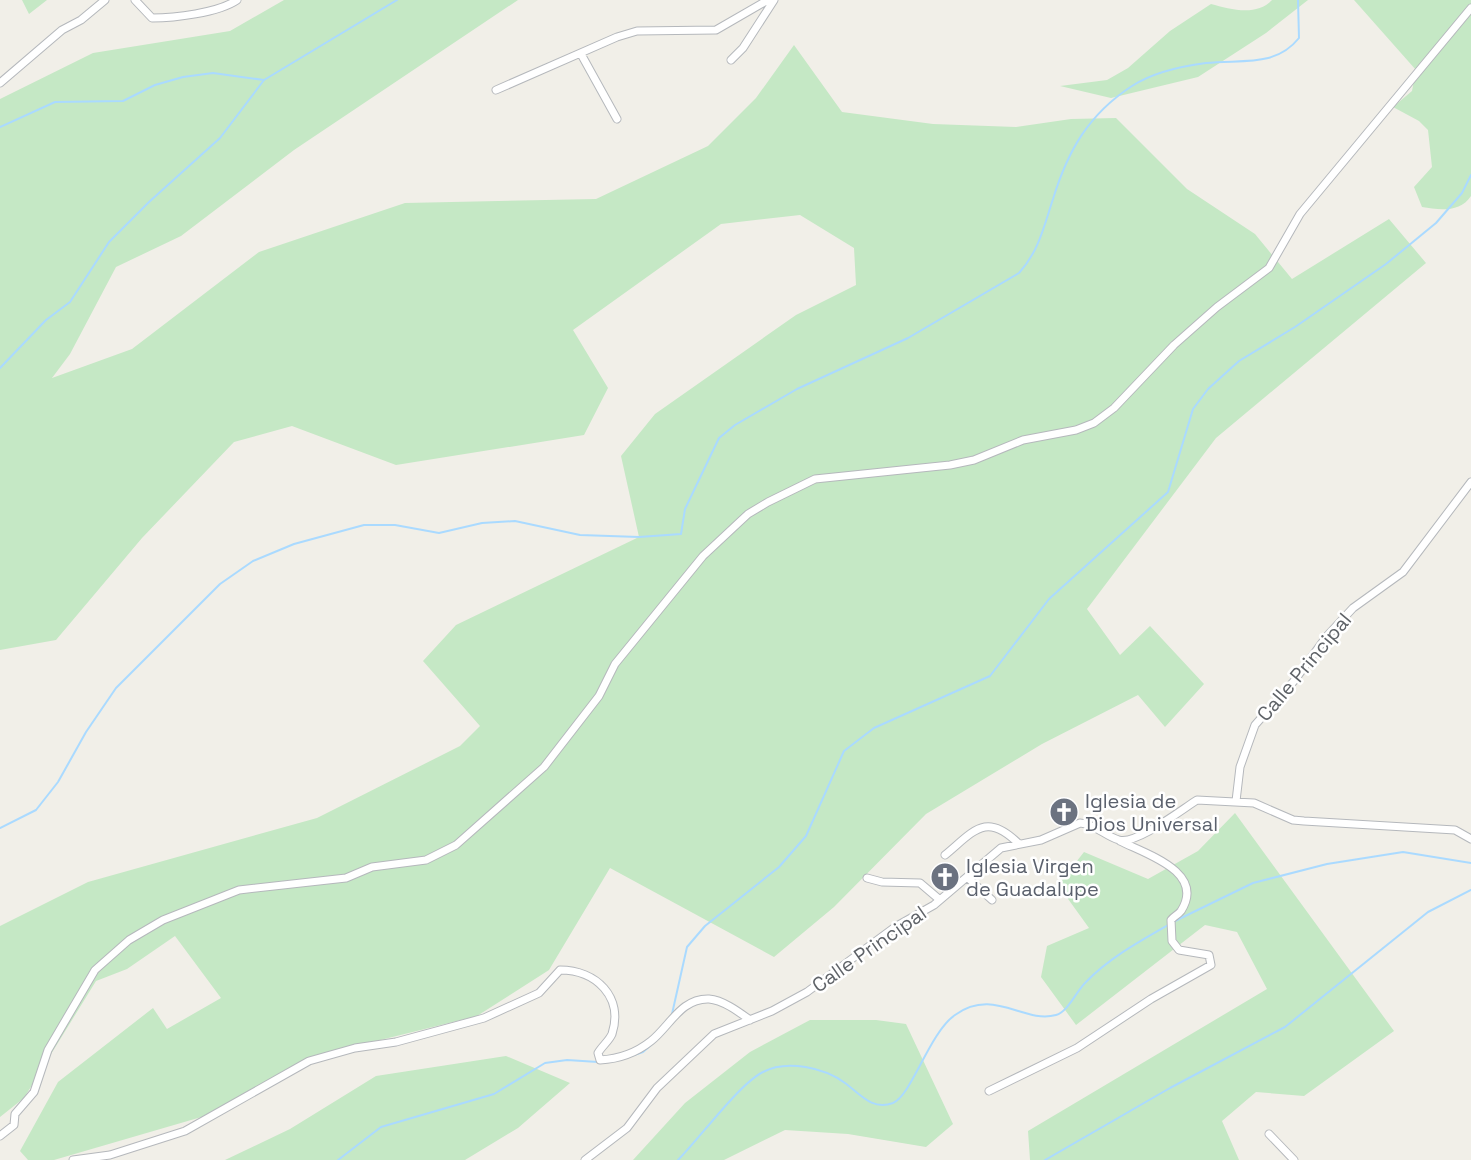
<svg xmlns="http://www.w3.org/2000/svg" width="1471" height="1160" font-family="'Space Grotesk',sans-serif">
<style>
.green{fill:#c5e8c5}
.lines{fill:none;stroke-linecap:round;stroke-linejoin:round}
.stream{stroke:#aadaff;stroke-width:2}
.minor-casing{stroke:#b5b8bc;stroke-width:9}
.minor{stroke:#fff;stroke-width:7}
.labels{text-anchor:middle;stroke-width:5;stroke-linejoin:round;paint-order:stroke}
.street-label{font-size:20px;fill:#5f6368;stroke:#fff}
.worship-label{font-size:20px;fill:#5b616d;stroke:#fff;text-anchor:start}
</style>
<rect width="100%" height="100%" fill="#f1efe8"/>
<path class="green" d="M22 0H47L29 14Z
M284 0H518L294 150 181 236 116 267 70 354 52 378 132 349 259 252 405 203 596 199 708 146 756 98 794 45 842 112 933 124 1016 127 1071 119 1116 118 1187 189 1255 234 1292 279 1389 219 1426 263 1216 438 1087 609 1120 655 1150 626 1204 684 1165 727 1138 695 1042 744 926 814 834 907 774 957 610 868 549 970 477 1016 312 1057 222 1111 54 1160H28L20 1151 58 1082 153 1008 167 1029 221 998 175 936 127 969 96 981 24 1098 0 1117V926L88 882 317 818 460 746 480 726 423 661 456 625 639 537 621 456 655 414 796 315 856 285 854 248 800 215 721 224 573 330 608 388 584 435 396 465 292 426 234 442 142 538 56 640 0 650V99L93 53 230 31Z
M1272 0H1308L1266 33 1198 77 1111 98 1060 86 1107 80 1128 68 1170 31 1211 4C1230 9 1256 17 1272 0Z
M1354 0H1471V196C1460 213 1439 210 1422 207L1414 187 1432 167 1428 130 1419 121 1393 107 1412 91 1416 70Z
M1235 813 1394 1031 1304 1096 1256 1092 1222 1121 1239 1160H1030L1028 1131 1267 989 1237 932 1205 925 1076 1025 1041 977 1047 946 1089 928 1058 885 1084 852 1148 879 1198 851Z
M810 1020H876L906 1024 953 1124 926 1147 848 1134 785 1130 724 1160H633L685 1103 750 1052Z
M506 1056 570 1083 518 1128 465 1160H225L290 1129 376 1076Z"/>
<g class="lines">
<path class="stream" d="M0 127 55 102 123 101 155 85 183 77 213 73 264 80
M0 368 46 320 70 302 109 242 149 202 220 138 264 80 397 0
M0 828 36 810 58 782 86 732 116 688 220 584 253 561 294 544 364 525H395L439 533 482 523 515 521 580 535 639 537 681 534 685 509 719 438 735 425 797 389 908 338 1019 273C1039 251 1044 226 1053 199 1068 150 1089 114 1132 86 1152 73 1183 66 1206 63 1241 59 1275 68 1299 38L1298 0
M1173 922 1253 883 1327 864 1403 852 1471 863
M672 1014 687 947 705 926 779 867 806 836 844 751 874 728 990 676 1049 599 1168 492 1193 409 1208 389 1239 361 1295 327 1386 264 1436 223 1462 193 1471 175
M658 1039 667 1028
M619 1060 643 1052 651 1045
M338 1160 381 1127 494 1094 545 1063 567 1060 598 1062
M678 1160C700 1138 739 1084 763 1072 787 1059 825 1068 845 1083 860 1094 872 1111 893 1103 912 1095 929 1033 955 1015 994 987 1023 1024 1056 1015 1068 1012 1077 990 1086 982 1109 958 1140 941 1168 925
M1045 1160 1170 1088 1285 1027 1428 912 1471 890"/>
<g class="minor-casing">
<path id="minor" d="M135 0 152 18C174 18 218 13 237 0
M581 54 617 119
M731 60 743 48 774 0
M0 83 62 30 81 20 105 0
M496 90 617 37 637 31 716 30 768 0
M1236 801 1240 767 1255 725 1294 681 1327 636 1353 608 1403 572 1471 482
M945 855C974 831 986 811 1019 844
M867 878 882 882 920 883 940 900
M968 878 992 900
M989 1091 1077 1048 1151 999 1211 965 1209 955 1179 950 1172 941 1171 920C1174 916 1178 915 1181 911 1206 872 1146 854 1120 841
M1269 1134 1294 1160
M0 1136 14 1125 15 1114 34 1092 48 1050 95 970 129 940 163 920 239 890 346 878 372 867 426 860 456 845 544 767 599 696 615 664 703 556 748 514 768 502 815 479 950 465 974 460 1023 440 1076 430 1094 423 1114 408 1174 345 1217 307 1269 268 1300 214 1471 8
M73 1160 110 1155 185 1131 309 1061 355 1048 396 1042 484 1018 539 993 560 970C596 970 624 997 612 1034 609 1041 602 1046 598 1053L600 1060C618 1059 636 1053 651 1041 670 1026 681 998 709 999 723 1000 739 1012 750 1020
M585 1160 627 1128 657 1088 714 1034 772 1011 807 992 895 927 934 905 1001 848 1041 840 1080 823C1095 824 1105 836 1119 840 1136 845 1181 810 1197 800L1254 803 1293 820 1304 821 1455 830 1471 839"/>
</g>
<use href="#minor" class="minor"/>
</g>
<defs>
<g id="church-disc" transform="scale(1.5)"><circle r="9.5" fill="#6b7280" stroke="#fff"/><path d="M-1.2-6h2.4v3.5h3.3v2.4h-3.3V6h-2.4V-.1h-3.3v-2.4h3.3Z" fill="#fff"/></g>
</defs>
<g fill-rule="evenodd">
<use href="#church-disc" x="1064" y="812"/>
<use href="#church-disc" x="945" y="877"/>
</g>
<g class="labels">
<g class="street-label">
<text transform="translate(1304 667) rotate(-50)" y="7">Calle Principal</text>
<text transform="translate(869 949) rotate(-35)" y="7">Calle Principal</text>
</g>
<g class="worship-label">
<text x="1085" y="808">Iglesia de<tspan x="1085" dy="23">Dios Universal</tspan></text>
<text x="966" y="873">Iglesia Virgen<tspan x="966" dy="23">de Guadalupe</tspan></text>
</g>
</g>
</svg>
